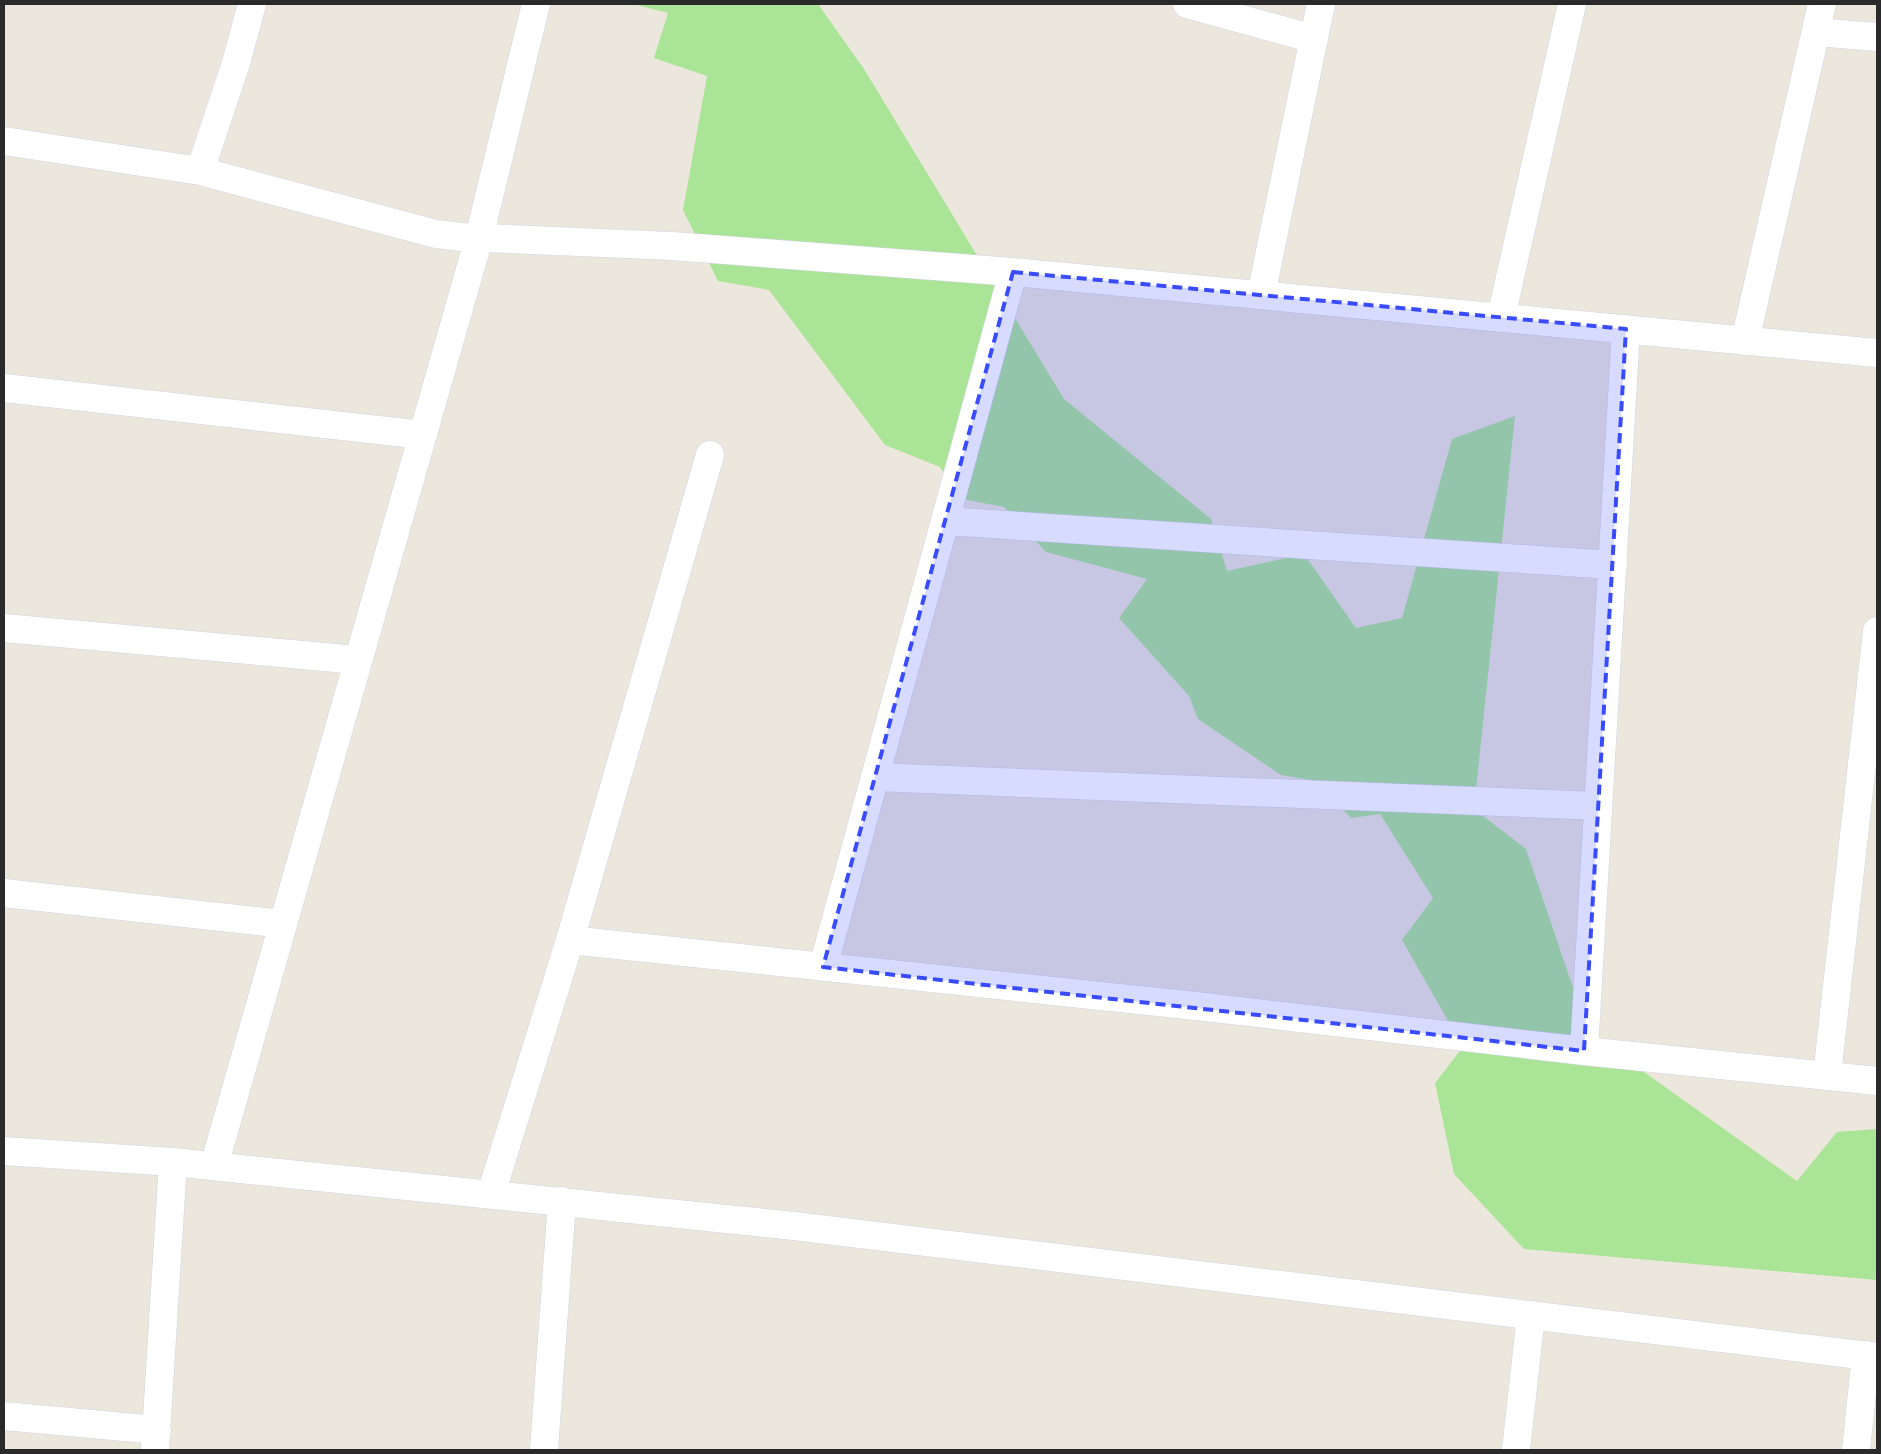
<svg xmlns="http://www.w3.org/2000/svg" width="1881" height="1454" font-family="Lato,sans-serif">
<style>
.green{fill:#aae497}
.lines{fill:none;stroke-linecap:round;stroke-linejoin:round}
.minor-casing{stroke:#d1d3e3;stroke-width:29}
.minor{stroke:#fff;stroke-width:28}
.marked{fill:#384bfd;fill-opacity:0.2;stroke:#384bfd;stroke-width:4;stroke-dasharray:10 6;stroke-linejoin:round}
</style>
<rect width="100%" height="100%" fill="#ece7dc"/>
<path class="green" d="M633 4H818L864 69 1064 399 1211 519 1227 571 1304 554 1356 628 1402 618 1452 439 1515 416 1474 809 1526 849 1588 1032 1797 1181 1837 1132 1877 1129V1280L1524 1249 1454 1174 1435 1083 1463 1047 1402 940 1433 898 1380 814 1351 818 1317 781 1281 775 1198 719 1189 696 1119 618 1147 579 1046 552 1004 507 962 499 940 467 885 445 769 290 718 281 683 210 707 76 654 58 668 13Z"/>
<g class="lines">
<g class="minor-casing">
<path id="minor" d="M1187 4 1314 39
M1816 32 1877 37
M4 141 200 171 436 234 461 237 672 246 1013 272 1877 353
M200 171 236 63 252 4
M1261 295 1321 4
M1501 317 1572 4
M1745 341 1822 4
M4 388 423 435
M945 521 1613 565
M4 628 358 660
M875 777 1598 806
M4 893 283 924
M570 940 1205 1007 1584 1051 1877 1081
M823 967 1013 272
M1584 1051 1626 329
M1827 1075 1877 631
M4 1151 173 1162 794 1226 1877 1357
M214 1166 479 238 536 4
M491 1194 570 940 710 455
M4 1416 157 1430
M155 1450 173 1162
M544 1450 562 1201
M1516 1450 1531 1315
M1856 1450 1866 1355"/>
</g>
<use href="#minor" class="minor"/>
</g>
<path class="marked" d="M1013 272 1626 329 1584 1051 823 967Z"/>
<rect width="1881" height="1454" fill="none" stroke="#2a2a2a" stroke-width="10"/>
</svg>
